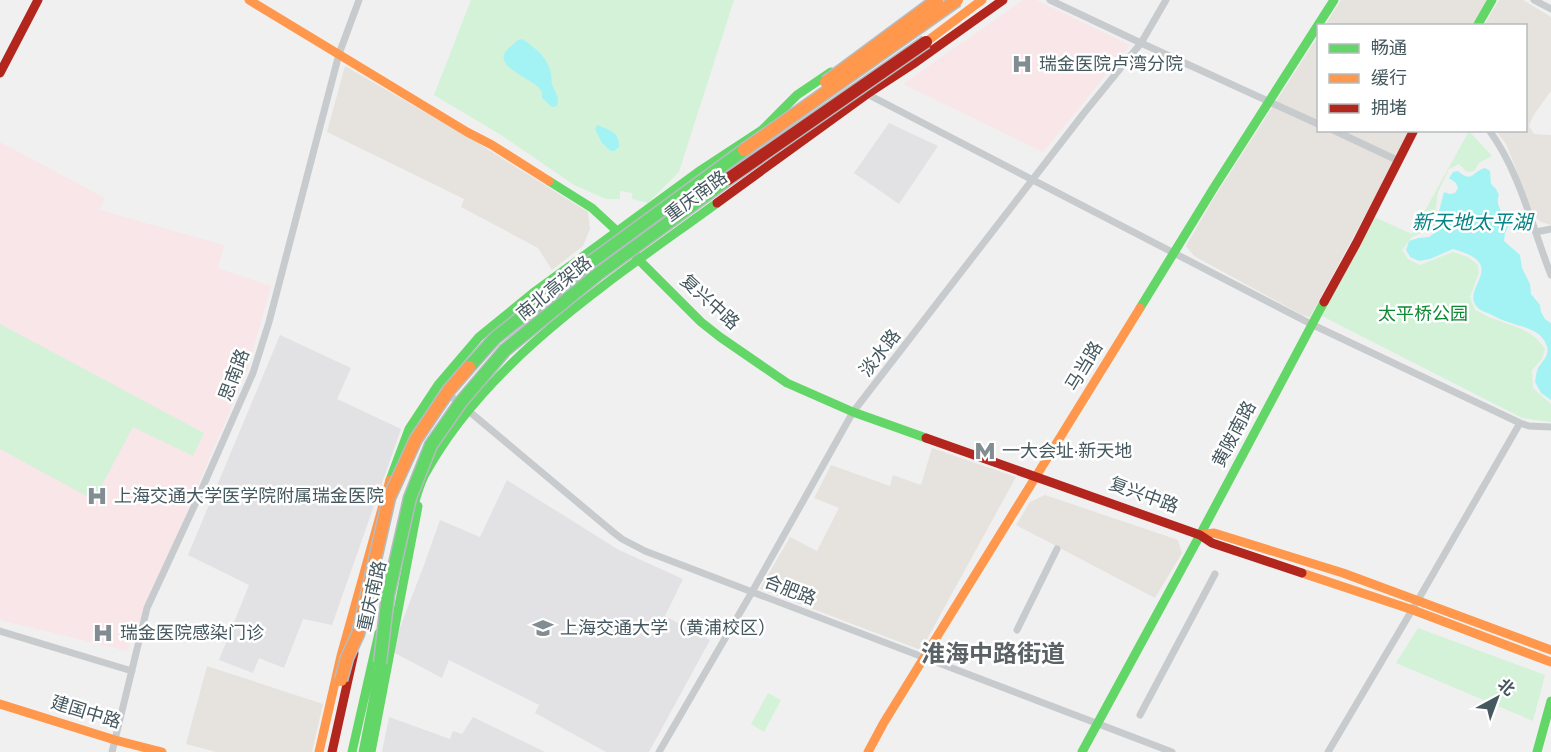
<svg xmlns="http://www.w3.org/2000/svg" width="1551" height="752" font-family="Mulish,'Noto Sans SC',sans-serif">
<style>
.commercial{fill:#e6e3de}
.education{fill:#e2e1e3}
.medical{fill:#f8e6e8}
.green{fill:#d3f2d8}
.water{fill:#a3f3f4}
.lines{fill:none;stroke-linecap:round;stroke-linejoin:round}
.street{stroke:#c7cbcd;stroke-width:7}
.fast{stroke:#63d668;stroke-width:9}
.slow{stroke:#ff974d;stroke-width:9}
.jam{stroke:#b3261e;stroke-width:9}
.fast-bridge-casing{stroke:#b4bcc1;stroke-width:15;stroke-linecap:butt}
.slow-bridge-casing{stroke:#b4bcc1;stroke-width:15;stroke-linecap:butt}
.jam-bridge-casing{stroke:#b4bcc1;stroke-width:15;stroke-linecap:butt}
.fast-bridge{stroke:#63d668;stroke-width:12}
.slow-bridge{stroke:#ff974d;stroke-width:12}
.jam-bridge{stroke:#b3261e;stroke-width:12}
.labels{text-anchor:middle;stroke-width:5;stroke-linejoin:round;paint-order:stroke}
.poi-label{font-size:18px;fill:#45585f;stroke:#fff;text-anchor:start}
.street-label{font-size:18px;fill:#45585f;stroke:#fff}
.park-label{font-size:18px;fill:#0d8932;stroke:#fff}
.water-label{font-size:20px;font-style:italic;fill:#058486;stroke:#fff}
.district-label{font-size:24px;font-weight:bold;fill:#5b6265;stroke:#fff}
</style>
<rect width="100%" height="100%" fill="#f1f0f0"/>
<path class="commercial" d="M1341 0H1487L1472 25H1325Z
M1499 0H1523L1551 17V91L1533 116 1529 126 1534 134 1551 135V225L1541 222 1535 217 1506 144 1496 131 1526 130V26L1484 25Z
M1318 36V130L1411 131 1310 317 1302 315 1194 256 1186 246 1212 201Z
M345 66 473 140 588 212 590 229 583 246 552 270 538 248 461 207 464 199 327 132Z
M932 448 1016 477 921 650 760 589 790 537 817 551 839 508 814 498 831 465 890 486 893 475 921 485Z
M1045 495 1178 540 1182 553 1155 598 1016 525 1030 502Z
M207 666 323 704 312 752H216L186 744Z"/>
<path class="education" d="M889 123 938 146 899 204 854 173Z
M280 335 351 368 337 399 401 429 332 625 303 619 284 668 259 658 253 673 219 660 249 585 188 555Z
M507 480 619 550 683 579 665 616 710 640 649 752H606L535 713 539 705 449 660 442 678 391 651 424 565 440 520 480 537Z
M389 717 450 739 453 731 462 734 473 717 545 752H382Z"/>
<path class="medical" d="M1023 0H1036L1130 45 1043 152 903 84Z
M0 142 105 198 99 210 224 245 218 268 271 286 247 371 127 651 0 620Z"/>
<path class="green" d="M471 0H734L679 172 648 203 632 199V193L620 191V199H606L574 185 501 135 434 95Z
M1469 131 1492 156 1479 163 1474 171 1467 172 1459 164 1449 169 1438 192 1435 214V227L1412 237 1402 250 1408 259 1420 265 1453 252 1468 257 1478 265 1479 273 1470 297 1475 310C1482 313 1489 318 1497 320 1517 328 1532 329 1545 349L1542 359 1532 370 1533 388 1551 404V422L1522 418 1320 315 1372 216 1412 234Z
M0 324 204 433 193 456 133 427 94 500 0 449Z
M1418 628 1545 675 1533 721 1396 663Z
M768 693 781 700 764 732 751 724Z"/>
<path class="water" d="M522 39C533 46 547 57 550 70 552 74 551 80 552 84 555 93 560 96 557 106L552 107 542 98C542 94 543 93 540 89 532 78 487 65 510 47 515 43 516 40 522 39Z
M597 125C609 130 620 132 619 147L614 151H611L602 143 595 129Z
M1485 168 1490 171 1491 184 1496 189 1499 195C1494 205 1505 215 1509 225L1505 233 1504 241 1520 255 1522 268 1530 284 1531 294 1540 305 1541 312 1545 319 1551 323V400L1541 393 1535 382C1536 377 1536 372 1538 368 1543 360 1551 354 1546 344 1539 329 1525 328 1511 323 1504 321 1497 318 1490 314 1486 312 1481 311 1478 308 1458 288 1512 265 1453 249L1430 259 1419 261 1410 257 1406 250 1409 241 1418 238 1429 237 1437 231 1441 222 1439 211 1444 192 1450 194 1455 193 1458 188 1456 183 1449 178 1453 172 1458 171C1473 184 1472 171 1485 168Z"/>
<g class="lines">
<path class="street" d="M1050 0 1141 43 1318 124
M1534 0 1551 9
M867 94 1311 324 1520 423 1529 426 1551 427
M1333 130 1399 161
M1489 130C1520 172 1532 227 1551 275
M1536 232 1551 229
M446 392 613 532 622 539 645 551 1172 752
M1017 630 1057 549
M0 631 132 671
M1140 715 1215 574
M112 752 147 608 197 500 253 373 269 322 339 54 359 0
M659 752 752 592 853 412 1084 113 1141 43 1166 0
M1328 752 1418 600 1520 423"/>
<path class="fast" d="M1477 26 1492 0
M549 181 592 208 618 232 639 260 701 322 720 337 787 383 853 412 926 438
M1140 308 1213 189 1334 0
M390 480 409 429 438 385 479 337 533 293 701 170 762 130 797 95 831 72
M411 515C415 502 418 488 424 476 486 360 613 279 717 203
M352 752 379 633
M363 752 379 671
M371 752 418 506
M1082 752 1200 535 1324 302
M1537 752 1551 701"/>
<path class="slow" d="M249 0 467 132 492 145 549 181
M926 42 982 0
M1200 535 1214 533 1343 573 1551 650
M1302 573 1413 610 1551 662
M0 704 115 740 162 752
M319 752 341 656 390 480
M868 752 883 724 1140 308"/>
<path class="jam" d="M0 73 38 0
M717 203 867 94 913 64 1003 0
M1324 302 1356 244 1414 130
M926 438 1200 535 1212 543 1302 573
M332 752 354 653"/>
<g class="fast-bridge-casing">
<path id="fast-bridge" d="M469 367 495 338 588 264 744 150
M380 663 388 595 410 498 431 445 461 402 505 350 598 274 728 179"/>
</g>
<g class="slow-bridge-casing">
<path id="slow-bridge" d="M826 82 937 0
M744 150 957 0
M341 680 347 658 358 634 389 498 416 439 449 390 469 367"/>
</g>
<g class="jam-bridge-casing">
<path id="jam-bridge" d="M728 179 926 42"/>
</g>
<use href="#fast-bridge" class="fast-bridge"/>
<use href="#slow-bridge" class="slow-bridge"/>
<use href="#jam-bridge" class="jam-bridge"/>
</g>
<defs>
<g id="hospital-bare" transform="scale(1.62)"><path d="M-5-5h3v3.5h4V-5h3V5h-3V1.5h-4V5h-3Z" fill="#818d92" stroke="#fff" stroke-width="2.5" paint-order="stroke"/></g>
<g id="metro-bare" transform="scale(1.62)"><path d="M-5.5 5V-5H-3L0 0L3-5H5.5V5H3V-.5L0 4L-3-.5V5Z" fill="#818d92" stroke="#fff" stroke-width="2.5" paint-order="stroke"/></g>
<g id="university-bare" transform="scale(1.62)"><path d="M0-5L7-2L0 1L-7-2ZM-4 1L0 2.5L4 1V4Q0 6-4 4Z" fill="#818d92" stroke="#fff" stroke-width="2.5" paint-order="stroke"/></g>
</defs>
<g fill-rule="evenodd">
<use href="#hospital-bare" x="1022" y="64"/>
<use href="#metro-bare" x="985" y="451"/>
<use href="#hospital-bare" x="97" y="496"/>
<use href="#university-bare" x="543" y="628"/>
<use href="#hospital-bare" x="103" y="633"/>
</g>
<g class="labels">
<g class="poi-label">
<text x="1039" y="70">瑞金医院卢湾分院</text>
<text x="1002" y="457">一大会址·新天地</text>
<text x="114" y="502">上海交通大学医学院附属瑞金医院</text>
<text x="560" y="634">上海交通大学（黄浦校区）</text>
<text x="120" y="639">瑞金医院感染门诊</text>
</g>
<g class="street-label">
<text transform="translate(696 196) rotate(-36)" y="6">重庆南路</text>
<text transform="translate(554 288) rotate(-39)" y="6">南北高架路</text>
<text transform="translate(710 302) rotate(42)" y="6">复兴中路</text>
<text transform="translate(880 353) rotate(-52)" y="6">淡水路</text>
<text transform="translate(1084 366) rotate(-59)" y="6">马当路</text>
<text transform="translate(234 375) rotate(-69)" y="6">思南路</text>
<text transform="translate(1234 434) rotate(-62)" y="6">黄陂南路</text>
<text transform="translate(1144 495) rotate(20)" y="6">复兴中路</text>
<text transform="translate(790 590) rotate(21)" y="6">合肥路</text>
<text transform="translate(372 596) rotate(-77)" y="6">重庆南路</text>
<text transform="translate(86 712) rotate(17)" y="6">建国中路</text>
</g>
<g class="park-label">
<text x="1423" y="320">太平桥公园</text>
</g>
<g class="water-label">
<text x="1472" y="229">新天地太平湖</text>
</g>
<g class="district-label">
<text x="993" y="662">淮海中路街道</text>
</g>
</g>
<rect x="1317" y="24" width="210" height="108" fill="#ffffff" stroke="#b5bcbf" stroke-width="1.5"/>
<rect x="1329" y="44" width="30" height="9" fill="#63d668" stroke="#b5bcbf" stroke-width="1.5"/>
<text x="1371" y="54" font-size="18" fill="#45585f">畅通</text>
<rect x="1329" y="74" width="30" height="9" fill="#ff974d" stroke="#b5bcbf" stroke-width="1.5"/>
<text x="1371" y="84" font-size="18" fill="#45585f">缓行</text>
<rect x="1329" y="104" width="30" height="9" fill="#b3261e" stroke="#b5bcbf" stroke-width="1.5"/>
<text x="1371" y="114" font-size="18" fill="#45585f">拥堵</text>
<g transform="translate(1497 698) rotate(41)" stroke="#ffffff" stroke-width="4.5" paint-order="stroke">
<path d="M0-4.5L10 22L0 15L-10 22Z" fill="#45585f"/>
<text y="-9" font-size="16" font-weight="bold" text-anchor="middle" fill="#45585f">北</text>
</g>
</svg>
